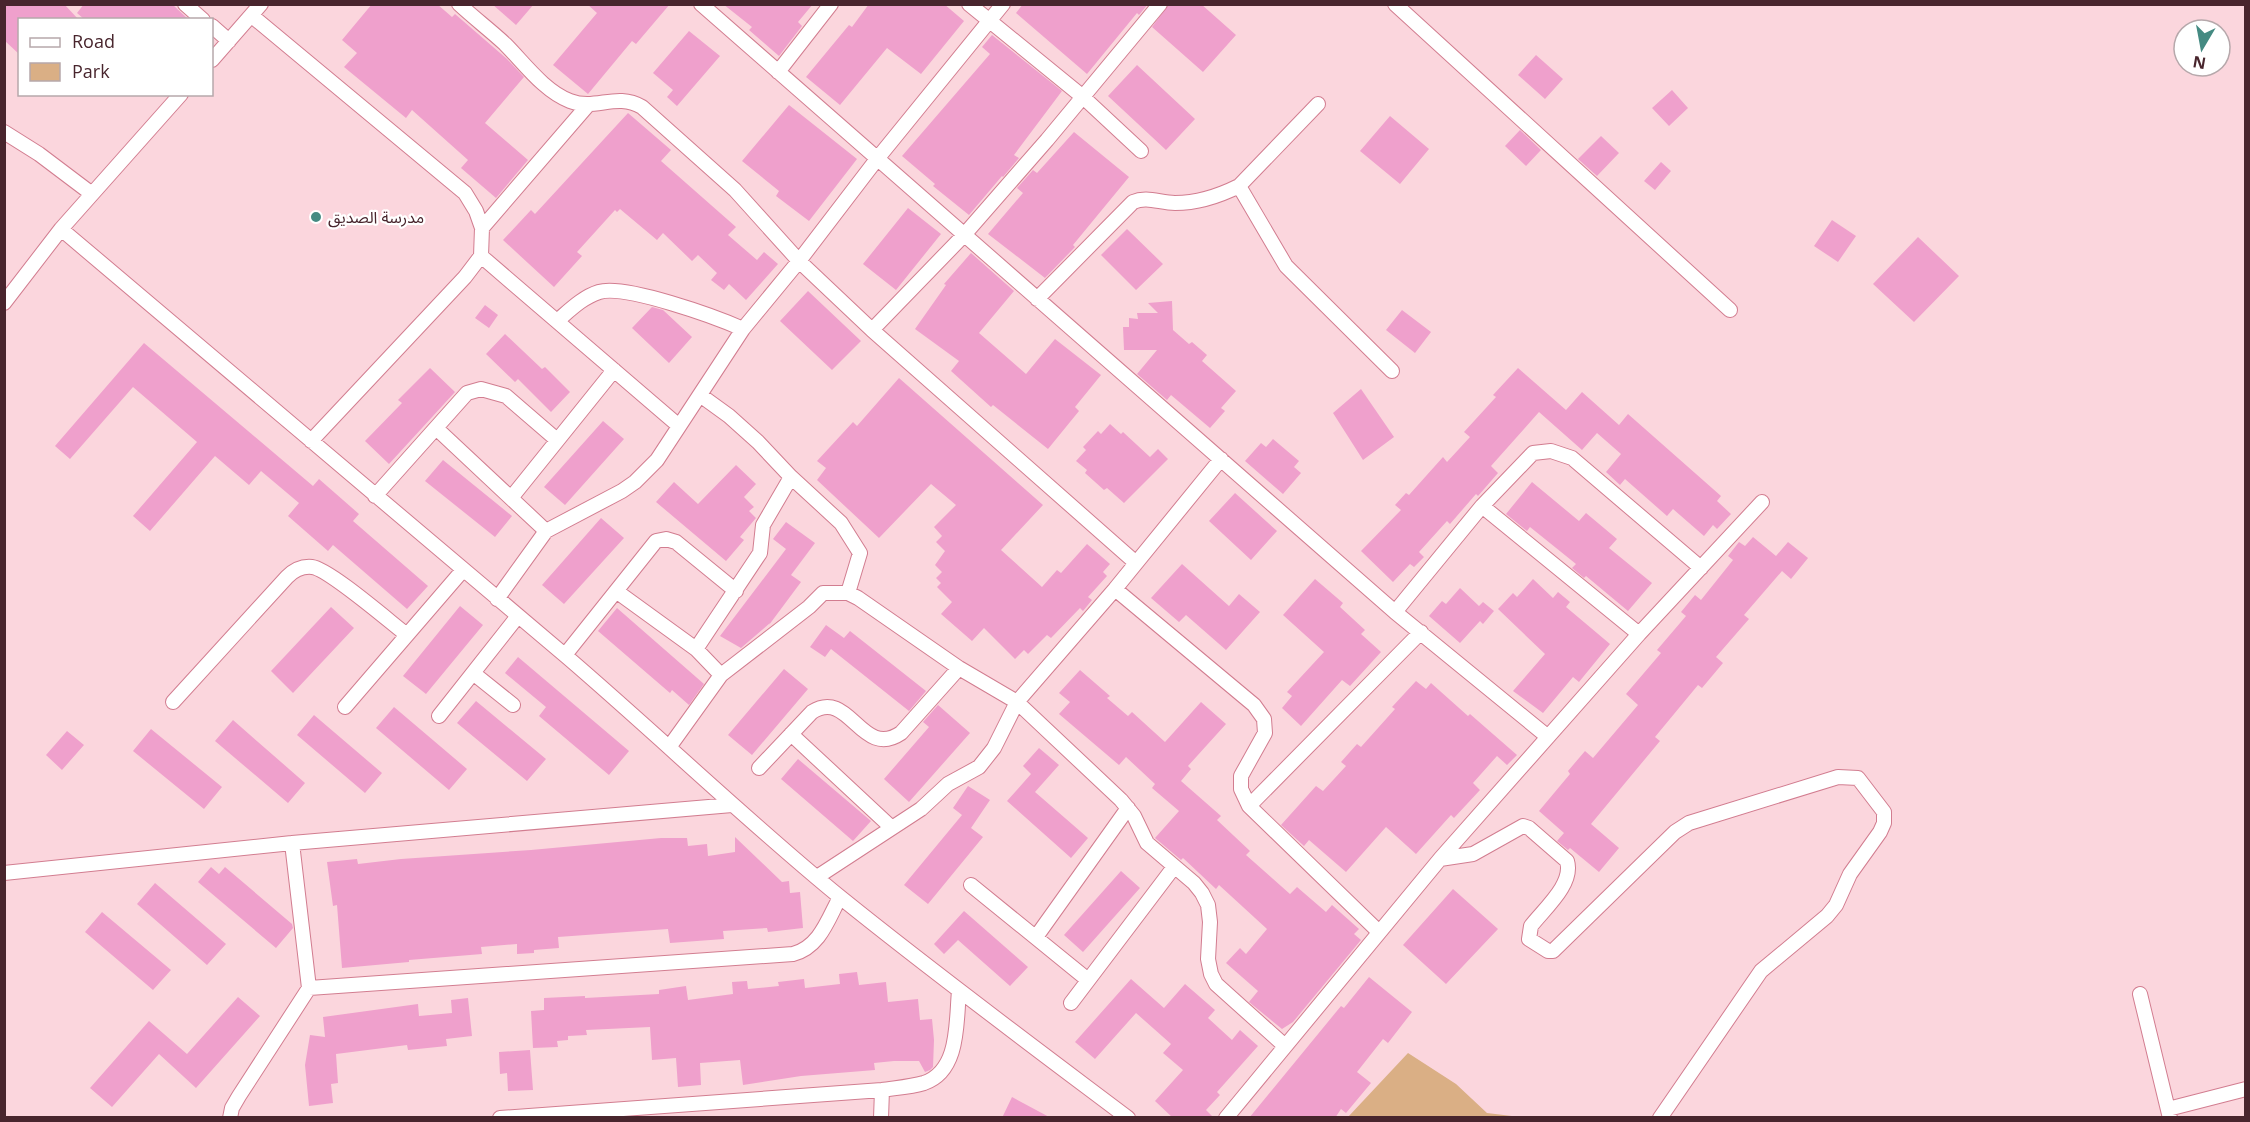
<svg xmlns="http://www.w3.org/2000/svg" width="2250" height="1122" font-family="'Open Sans','Noto Sans Arabic',sans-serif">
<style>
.green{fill:#daaf85}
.building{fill:#efa0cc}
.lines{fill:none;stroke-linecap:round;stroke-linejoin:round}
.minor-casing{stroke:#d27d90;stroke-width:16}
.minor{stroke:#fff;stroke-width:14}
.poi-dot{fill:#448a82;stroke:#fff;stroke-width:2}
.labels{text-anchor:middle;stroke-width:4.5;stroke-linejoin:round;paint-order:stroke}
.poi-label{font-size:16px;fill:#48252d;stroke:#fff;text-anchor:start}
</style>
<rect width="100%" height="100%" fill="#fbd6dd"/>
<path class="green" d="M1408 1053 1456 1084 1487 1113 1520 1117H1348Z"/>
<path class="building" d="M4 4H64L79 20H20V55L4 40Z
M84 4H172L189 20H85L77 13Z
M372 4H437L452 17 455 14 507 59 524 77 485 123 528 160 496 198 461 168 468 160 412 110 406 118 344 67 357 53 342 40Z
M492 4H534L516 25Z
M587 4H670L636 44 632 41 588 94 553 65 597 13Z
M723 4H813L798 22 802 26 779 56 749 30 752 27Z
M869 4H944L964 21 921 74 887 48 840 105 806 77 849 25 852 27Z
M1023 4H1148L1139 15 1137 13 1087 74 1016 13Z
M1169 4H1201L1236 35 1203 72 1152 27Z
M689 31 720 56 677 106 667 97 673 90 653 73Z
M992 35 1062 91 1014 155 1019 158 1003 177 1002 176 969 215 933 186 935 184 902 156 990 54 982 47Z
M1536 55 1563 79 1545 99 1518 75Z
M1137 65 1195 119 1166 150 1108 96Z
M1672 90 1688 108 1669 126 1652 108Z
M789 105 857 159 809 221 776 196 779 191 742 161Z
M628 113 671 150 661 161 736 227 728 235 757 260 764 252 778 264 746 300 729 284 724 290 711 280 717 273 698 255 692 261 663 233 657 240 620 209 617 212 615 210 577 252 582 256 554 287 503 240 531 210 535 214Z
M1390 116 1429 149 1400 184 1360 151Z
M1520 130 1541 150 1526 166 1505 146Z
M1074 132 1129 177 1073 245 1075 247 1045 278 988 234 1023 193 1017 188 1033 170 1037 173Z
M1601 136 1619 153 1597 176 1578 159Z
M1661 162 1671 171 1655 190 1644 181Z
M908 208 941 234 896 290 863 264Z
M1832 220 1856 236 1838 262 1814 246Z
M1127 229 1163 264 1136 290 1101 255Z
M1918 237 1959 276 1914 322 1873 284Z
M971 253 1014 291 979 333 1026 374 1055 339 1101 375 1075 407 1079 411 1048 449 993 405 991 407 951 371 959 361 915 329 946 285 944 284Z
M808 291 861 341 832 370 780 321Z
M1172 301 1173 330 1189 344 1192 342 1207 355 1202 361 1236 391 1221 408 1225 411 1210 428 1171 395 1167 400 1137 374 1157 350H1124L1123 327H1129V318L1138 319 1137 313H1158L1148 303Z
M485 305 498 315 489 328 475 318Z
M652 307 663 310 692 337 669 363 632 328Z
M1402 310 1431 332 1415 353 1386 330Z
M505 334 542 369 545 367 570 392 551 412 518 379 515 382 486 354Z
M144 343 313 486 319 479 359 514 353 521 428 586 407 609 333 545 328 551 288 516 299 503 261 471 249 485 215 456 150 531 133 516 197 442 133 387 70 459 55 446Z
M430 368 455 392 389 464 365 441 402 403 398 400Z
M1518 368 1566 410 1582 392 1619 425 1628 414 1721 496 1717 501 1731 514 1717 529 1713 525 1704 536 1673 509 1667 516 1625 479 1620 485 1606 472 1621 454 1597 433 1582 450 1539 412 1491 466 1498 473 1478 496 1476 494 1450 524 1447 521 1419 552 1424 557 1414 567 1410 564 1393 582 1361 551 1401 510 1395 505 1406 493 1409 495 1443 457 1447 462 1470 437 1464 432 1496 397 1493 395Z
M899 378 1043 505 1001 550 1042 587 1057 570 1061 573 1087 544 1110 564 1103 572 1107 576 1088 597 1092 600 1083 611 1080 608 1051 638 1047 635 1028 654 1024 650 1015 659 984 628 972 641 941 614 952 602 937 587 941 583 936 578 942 572 935 565 945 551 936 542 942 536 934 527 956 505 931 484 879 538 817 480 826 468 817 461 853 422 857 426Z
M1361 389 1394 437 1363 460 1333 413Z
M603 421 624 439 565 505 544 487Z
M1110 424 1121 434 1123 432 1150 457 1158 449 1168 459 1124 503 1107 488 1104 490 1085 473 1087 470 1076 461 1086 450 1083 447 1098 431 1101 434Z
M1273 439 1299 461 1294 467 1301 473 1283 494 1245 461 1261 443 1266 447Z
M443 460 512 516 495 537 425 481Z
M736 465 756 484 744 497 754 507 749 511 756 518 740 537 744 540 726 561 656 502 674 482 698 504Z
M1532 482 1579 521 1586 513 1617 539 1609 548 1652 583 1628 611 1586 576 1584 578 1572 568 1576 564 1530 527 1527 531 1506 514Z
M1235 493 1277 531 1251 560 1209 521Z
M601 518 624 538 564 604 542 585Z
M786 522 815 543 791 575 801 582 769 625 770 623 741 648 720 636 786 549 773 539Z
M1753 537 1776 556 1788 542 1808 558 1791 579 1782 571 1744 615 1749 619 1716 657 1723 663 1702 688 1698 685 1655 737 1660 741 1591 824 1619 848 1599 872 1570 848 1568 850 1557 841 1564 833 1539 811 1570 774 1568 771 1585 751 1593 758 1638 705 1626 694 1661 653 1657 650 1686 616 1681 612 1695 595 1701 600 1733 560 1728 556 1739 542 1745 546Z
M1182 564 1229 606 1239 594 1260 612 1226 650 1186 615 1179 622 1151 598Z
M1315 579 1343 603 1340 607 1365 630 1361 634 1381 652 1350 686 1342 680 1301 726 1282 708 1292 696 1287 692 1324 652 1283 615Z
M1533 579 1553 598 1558 592 1570 602 1566 607 1610 644 1579 682 1573 677 1543 713 1513 691 1545 654 1498 609 1513 593 1517 597Z
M1460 588 1479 606 1483 602 1494 611 1483 624 1480 621 1460 643 1429 616 1442 601 1446 604Z
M460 606 483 625 426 694 403 676Z
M331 607 354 628 293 693 271 671Z
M617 608 704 684 689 705 672 690 670 693 598 631Z
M826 625 844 638 850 631 926 691 909 711 831 649 825 657 810 647Z
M518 657 629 751 609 775 539 716 546 707 505 673Z
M784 669 808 689 752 755 728 735Z
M1080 670 1110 696 1107 698 1128 716 1132 712 1165 742 1201 702 1226 724 1188 766 1191 769 1181 781 1221 816 1217 820 1250 851 1246 855 1290 894 1297 887 1326 912 1332 905 1359 929 1354 934 1361 940 1293 1022 1282 1029 1249 1002 1258 991 1226 963 1240 948 1246 954 1267 929 1219 885 1216 889 1183 858 1181 860 1155 838 1179 811 1152 788 1155 784 1126 757 1119 765 1059 714 1070 702 1059 693Z
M1416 681 1426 689 1431 683 1468 716 1470 714 1517 755 1507 765 1497 756 1473 783 1480 790 1454 818 1451 815 1416 854 1386 827 1346 872 1309 840 1304 846 1281 825 1316 786 1323 791 1346 766 1341 762 1357 744 1361 747 1395 709 1392 707Z
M476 701 546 759 527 781 457 723Z
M938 705 970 733 909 802 884 779 929 727 923 722Z
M394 707 467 769 449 790 376 728Z
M314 715 382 773 365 793 297 735Z
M233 720 305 783 288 803 215 741Z
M151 729 222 787 204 809 133 751Z
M67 731 84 745 62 770 46 755Z
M1039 748 1059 765 1035 792 1088 838 1071 858 1007 801 1031 774 1023 766Z
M798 759 871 821 853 841 781 779Z
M968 786 990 800 971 828 983 837 928 904 904 885 962 815 953 808Z
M735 837 782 882 789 881 790 893 800 892 803 928 768 932 767 928 723 931 724 939 670 943 668 929 558 937 559 948 534 950V953L517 954V944L481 947 482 954 409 960V962L342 968 337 905 333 906 327 862 357 859 358 864 401 859 531 850 661 838H687L688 846 707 844 708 856 735 852Z
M211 867 219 874 225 867 292 924 293 928 276 948 198 882Z
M1121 871 1140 888 1083 952 1064 935Z
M155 883 226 944 207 965 137 904Z
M1453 889 1498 929 1446 984 1403 945Z
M964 911 1028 967 1010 986 958 940 944 954 934 944Z
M102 912 171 970 153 990 85 932Z
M857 972 859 985 886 982 888 1002 918 999 920 1020 932 1019 934 1040 933 1067 930 1070 925 1072 919 1061H894L874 1063 875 1070 801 1076 743 1085 740 1060 700 1063 701 1085 678 1087 676 1058 652 1060 650 1027 586 1030 587 1035 568 1036V1040L557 1041 558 1047 533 1048 531 1011 544 1010V998L585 996V998L659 994V990L686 986 688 1000 733 994 732 982 747 981 748 989 779 986 778 982 804 979 805 988 840 984 839 974Z
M1369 977 1412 1012 1388 1043 1383 1039 1357 1072 1371 1083 1346 1113 1341 1109 1335 1118H1249L1341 1006 1344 1008Z
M1131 979 1164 1008 1185 984 1215 1010 1208 1018 1232 1040 1240 1030 1258 1046 1217 1092 1220 1095 1206 1110 1214 1118H1173L1155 1101 1183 1070 1163 1053 1171 1044 1136 1013 1095 1059 1075 1042Z
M238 997 260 1016 196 1088 159 1054 112 1107 90 1088 149 1021 187 1054Z
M468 998 472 1036 446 1039 447 1046 408 1050 407 1045 336 1054 338 1083 331 1084 333 1103 309 1106 305 1065 310 1035 325 1037 323 1017 418 1004 419 1016 452 1013 451 1000Z
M530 1050 533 1090 508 1091 507 1073 500 1074 499 1052Z
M1012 1097 1051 1118H1002Z"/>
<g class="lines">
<g class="minor-casing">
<path id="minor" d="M185 4 203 20
M459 4C474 18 490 30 505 44 524 63 544 91 570 101 596 111 616 92 642 107L735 190 799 261 872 330 1136 563
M701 4 1395 612 1548 737
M969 4 1083 97 1141 151
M1395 4 1730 310
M252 16 465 193 476 211 482 228 481 256 465 277 311 441
M212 26 229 41
M212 60 261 4
M778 72 831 4
M4 132 39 154 92 194
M1239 186 1286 266 1392 371
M482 228 588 105
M61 229C229 372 399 514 567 657 659 736 746 820 840 897 934 973 1031 1045 1128 1118
M481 256 679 426
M1037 299 1133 202C1147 196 1160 203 1175 203 1198 203 1219 196 1239 186L1318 104
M4 303 61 229 181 94
M557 321C570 310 583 297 599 292 625 284 716 317 743 329
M872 330 964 235 1047 140 1160 4
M700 395 729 416 758 442 791 477 841 523 860 553 848 593
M436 428 546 531
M375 496 467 393 481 389 506 396 557 440
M511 498 614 370
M1482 506 1639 634
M1115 589 1254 705 1264 719 1265 733 1241 776V789L1249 806 1379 932
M616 591 696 649 721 675
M497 599 546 531 622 491 635 482 657 460 743 329 799 261 877 159 1003 4
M1395 612 1482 506 1533 453 1551 451 1572 458 1701 568
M696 649 760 553 763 525 791 477
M565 655 656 541 666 539 676 542 736 591
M473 673 513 705
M173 702 287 577C294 570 302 566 312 567 329 569 390 622 407 635
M345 707 463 570
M439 716 518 616
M791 734 892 828
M670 746 721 675 809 607 823 593H848L858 598 959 668 1017 702 1121 800 1134 816 1147 843 1194 883 1202 893 1208 905 1210 922 1208 959 1211 974 1216 984 1285 1046
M759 768 812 712C850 688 861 760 901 733L959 668
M1249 806 1421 632
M1440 859 1473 854 1523 826 1529 828 1567 861C1574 884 1544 909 1531 926L1529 939 1548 951H1553L1675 832 1689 823 1838 777 1858 778 1884 812V823L1880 832 1850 874 1836 905 1827 916 1761 971 1660 1118
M4 873 292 843
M817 877 921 809 948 784 979 767 994 748 1017 702 1115 589 1221 459
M971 885 1088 980
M1036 937 1128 808
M309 988 292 843 732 805
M2140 994 2170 1118
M1071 1003 1174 867
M2168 1109 2246 1089
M230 1118 232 1108 239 1096 309 988 793 954C820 947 828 919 840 897
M500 1118 882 1090C895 1088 911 1087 924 1083 960 1071 956 1021 959 991
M881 1118 882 1090
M1226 1118 1440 859 1639 634 1762 502"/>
</g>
<use href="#minor" class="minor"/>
</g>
<circle class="poi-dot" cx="316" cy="217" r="6"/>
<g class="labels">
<g class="poi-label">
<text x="328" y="223">مدرسة الصديق</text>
</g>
</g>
<rect width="2250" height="1122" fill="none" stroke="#48252d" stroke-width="12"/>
<rect x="18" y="18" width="195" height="78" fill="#ffffff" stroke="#b6a8ab" stroke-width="1.5"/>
<rect x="30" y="38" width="30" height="9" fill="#ffffff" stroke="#b6a8ab" stroke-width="1.5"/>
<text x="72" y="48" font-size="18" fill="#48252d">Road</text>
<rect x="30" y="63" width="30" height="18" fill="#daaf85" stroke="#b6a8ab" stroke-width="1.5"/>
<text x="72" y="78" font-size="18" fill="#48252d">Park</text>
<g transform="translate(2202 48) rotate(190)"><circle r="28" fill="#ffffff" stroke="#b6a8ab" stroke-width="1.5"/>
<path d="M0-4.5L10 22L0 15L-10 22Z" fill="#448a82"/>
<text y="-9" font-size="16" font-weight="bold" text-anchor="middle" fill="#48252d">N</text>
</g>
</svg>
